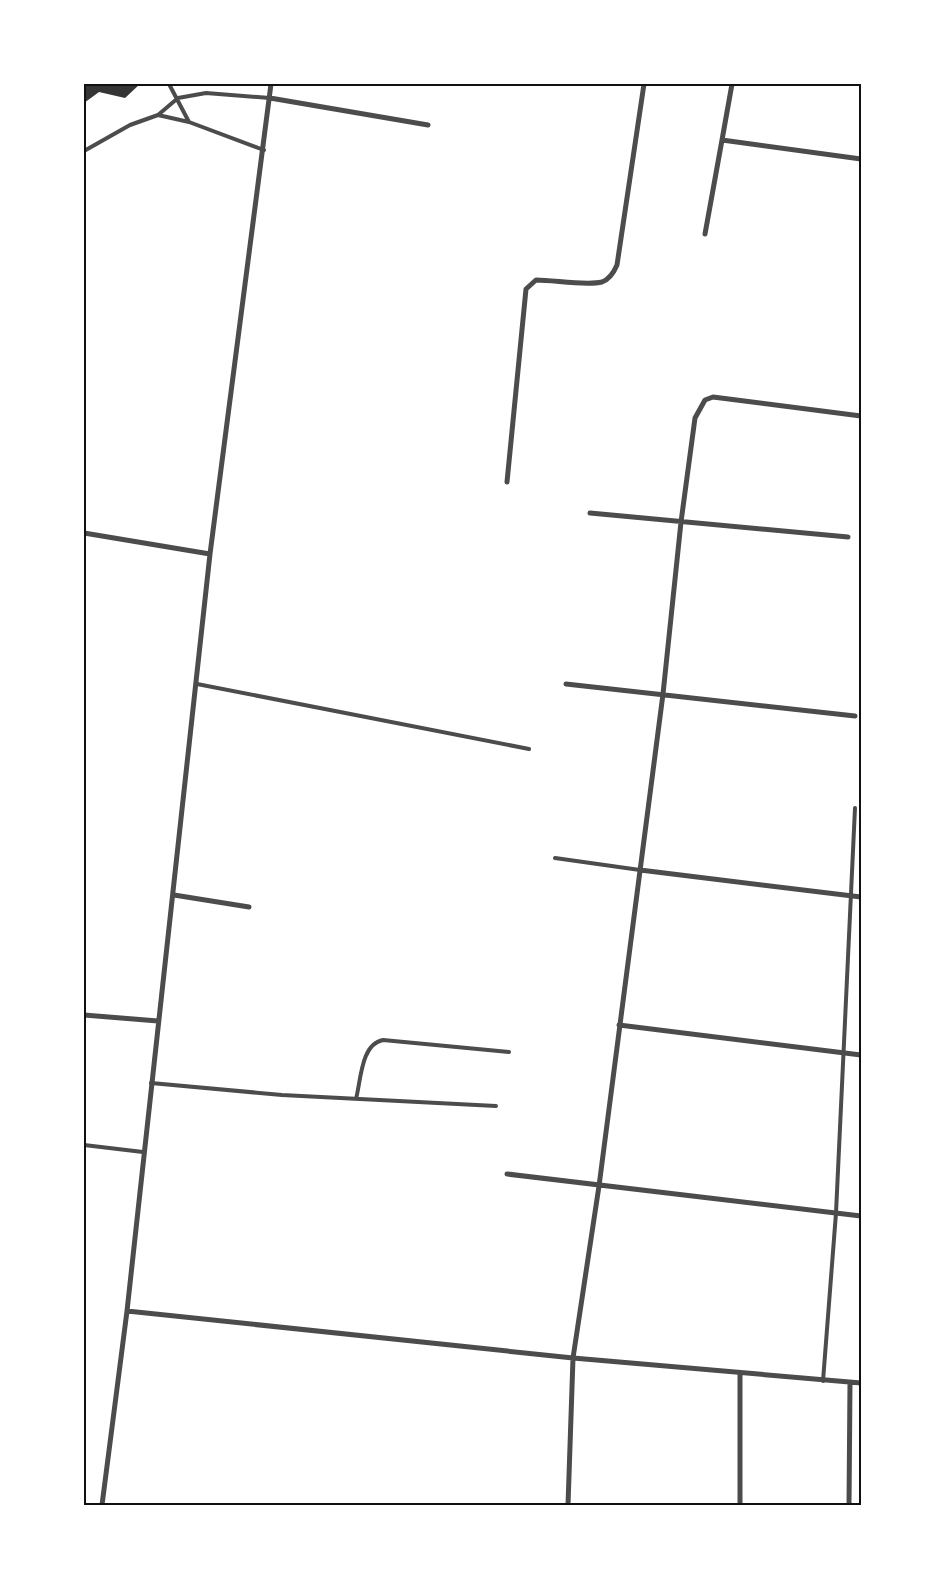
<svg xmlns="http://www.w3.org/2000/svg" width="945" height="1589" font-family="'Playfair Display',serif">
<style>
.building{fill:#353535}
.lines{fill:none;stroke-linecap:round;stroke-linejoin:round}
.service{stroke:#4c4c4c;stroke-width:4}
.minor{stroke:#4c4c4c;stroke-width:5}
.neatline{fill:none;stroke:#111;stroke-width:2}
</style>
<rect width="100%" height="100%" fill="#fff"/>
<path class="building" d="M84 84H140L125 98 99 92 84 103Z"/>
<g class="lines">
<path class="service" d="M169 84 189 122
M158 115 189 122 264 150
M84 151 130 125 158 115 178 98 206 93 270 98
M197 684 529 749
M555 858 640 870
M151 1083 282 1095 496 1106
M356 1099C361 1080 361 1044 383 1040L509 1052
M84 1145 143 1152
M823 1381 836 1213 855 808"/>
<path class="minor" d="M732 84 722 140 861 159
M270 98 428 125
M705 234 722 140
M507 482 526 289 536 280C554 280 586 286 602 282 610 279 614 272 617 265L644 84
M590 513 848 537
M84 533 210 554
M566 684 855 716
M640 870 861 897
M174 895 249 907
M84 1015 158 1021
M619 1025 861 1055
M507 1174 861 1216
M127 1311 573 1358 861 1383
M102 1505 127 1311 210 554 271 84
M568 1505 573 1358 599 1186 663 694 681 522 695 418 705 400 713 397 861 416
M740 1505V1374
M849 1505 850 1383"/>
</g>
<rect width="945" height="1589" fill="none" stroke="#ffffff" stroke-width="170"/>
<rect x="85" y="85" width="775" height="1419" class="neatline"/>
</svg>
